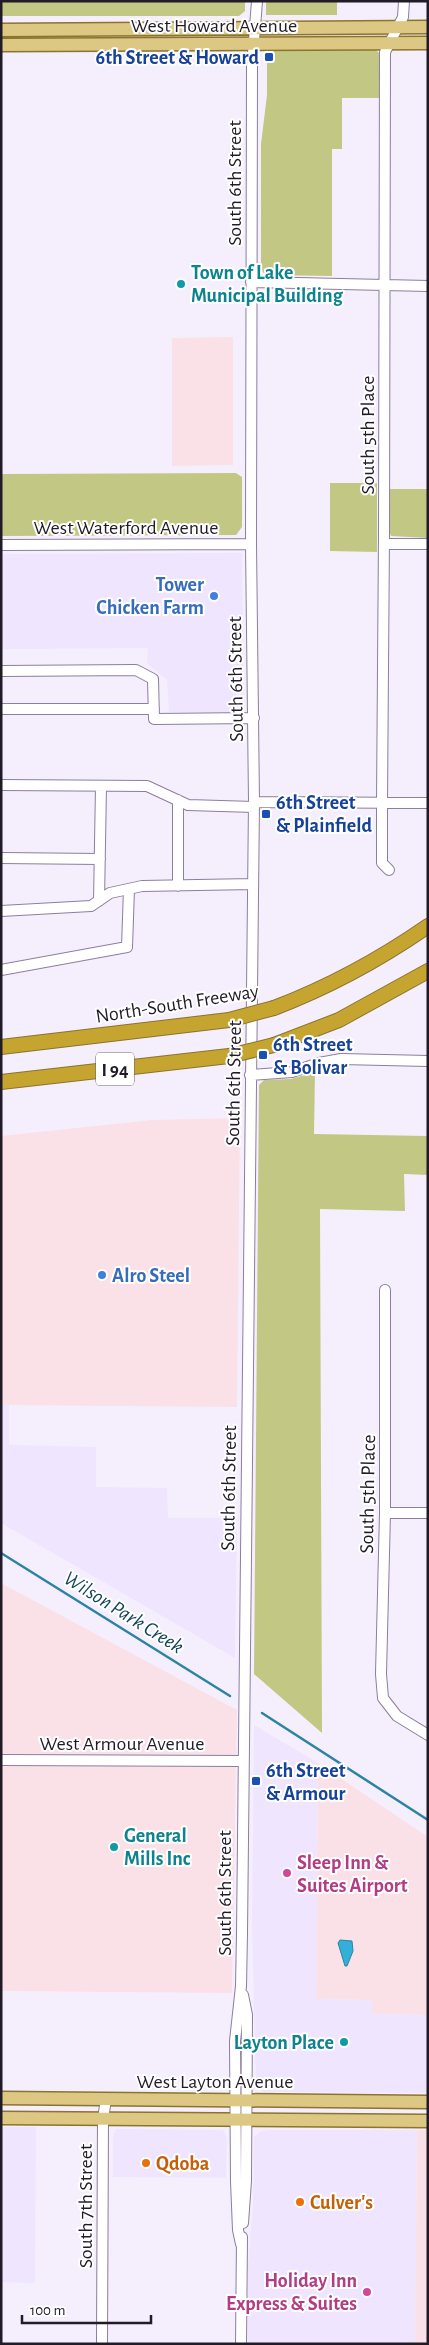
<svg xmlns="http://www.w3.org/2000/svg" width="429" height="2345" font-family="'Alegreya Sans',sans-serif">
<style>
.built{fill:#efe5fe}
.industrial{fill:#fae1e8}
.green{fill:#c3c784}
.water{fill:#33b0d7;stroke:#2d83a2}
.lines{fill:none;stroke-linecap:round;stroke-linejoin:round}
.stream{stroke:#2d83a2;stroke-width:2.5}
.minor-casing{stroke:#8c7e9e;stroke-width:12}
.major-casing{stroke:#8b742d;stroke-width:15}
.highway-casing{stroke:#8b742d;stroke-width:16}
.minor{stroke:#fff;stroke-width:10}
.major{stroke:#dcc883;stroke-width:12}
.highway{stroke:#c5a430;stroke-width:14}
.highway-bridge-casing{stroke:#8b742d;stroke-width:16;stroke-linecap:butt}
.highway-bridge{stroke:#c5a430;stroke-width:14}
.transit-dot{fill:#1a4fb4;stroke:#fff;stroke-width:2}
.culture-dot{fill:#0f9aa8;stroke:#fff;stroke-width:2}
.shop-dot{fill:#3f7fe0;stroke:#fff;stroke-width:2}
.hotel-dot{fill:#d1479c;stroke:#fff;stroke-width:2}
.food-dot{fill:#e8710a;stroke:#fff;stroke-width:2}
.labels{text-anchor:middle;stroke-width:4;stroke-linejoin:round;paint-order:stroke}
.shield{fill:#fff;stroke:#635f68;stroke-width:1}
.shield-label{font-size:19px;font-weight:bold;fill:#201b27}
.street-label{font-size:20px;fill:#201b27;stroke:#fff}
.transit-label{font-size:20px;font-weight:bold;fill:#164399;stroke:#fff;text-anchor:start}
.culture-label{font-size:20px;font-weight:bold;fill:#0d838f;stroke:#fff;text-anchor:start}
.shop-label{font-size:20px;font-weight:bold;fill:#366cbe;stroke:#fff;text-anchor:end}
.hotel-label{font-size:20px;font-weight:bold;fill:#b23c85;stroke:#fff;text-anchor:start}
.food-label{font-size:20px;font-weight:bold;fill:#c56008;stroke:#fff;text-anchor:start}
.water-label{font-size:21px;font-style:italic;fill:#134757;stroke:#fff}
</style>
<rect width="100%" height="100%" fill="#f5effd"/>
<path class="built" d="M242 553 244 713 169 712 167 680 147 663 148 648 1 649V554Z
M1 1405H9V1445L96 1447V1487L167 1488 168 1518H237L235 1658 1 1523Z
M254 1725 318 1763 316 1999 373 2000 374 2014 428 2015V2093L264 2092 256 2088 252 1922Z
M1 2127H36L35 2283 1 2282Z
M116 2129 223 2130 227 2138 226 2178 113 2177V2136Z
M270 2130H417L415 2344H248V2264L253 2204 254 2137 261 2131Z"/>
<path class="industrial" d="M233 337V465L172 466V338Z
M240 1118 237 1407 1 1405V1136L152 1120Z
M1 1583 237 1710 232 1993 1 1991Z
M318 1763 428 1837V2015L373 2014 372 2000 316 1999Z
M417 2130H428V2344H415Z"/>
<path class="green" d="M1 1H245V11L239 16H1Z
M266 1H337V15H266Z
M376 50 379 53V98H342V149H332V276L265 275 261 269V144L267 95V56L273 51Z
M236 473 242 477V527L236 535 1 536V474Z
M330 483H377V552L330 551Z
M388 489H428V538L391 536 389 531Z
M315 1072 314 1134 428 1136V1175L404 1174 405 1211 320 1209 322 1733 254 1674 259 1085 264 1080 291 1079Z"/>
<path class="water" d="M340 1940 352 1941 353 1951 347 1966H345L338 1943Z"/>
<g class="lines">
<path class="stream" d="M1 1553 230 1696
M262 1713 428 1820"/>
<g class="minor-casing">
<path id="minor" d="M251 282 428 286
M384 544H428
M1 545 251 544
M1 671 136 670 153 679 154 719 254 718
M1 709H154
M1 785 147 786 188 805 254 807
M254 802 428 803
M1 858 100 859
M389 870 382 863V803L384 535 385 52 403 17 404 1
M178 886V800
M99 901 101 786
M1 911 91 906 110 893 142 886 253 884
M1 970 127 947 129 889
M250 1075 292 1072 319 1063 341 1059 428 1061
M385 1290V1513L381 1674 383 1698 397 1716 428 1735
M385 1513H428
M1 1760 243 1761
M243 2223 246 2181 247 2015 243 1995
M241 2244 238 2230 236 2181 235 2041 241 1986 242 1933 254 802 251 544 252 67 257 1
M102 2344 103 2119 106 2099
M241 2344 242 2237"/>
</g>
<g class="major-casing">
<path id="major" d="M1 30 428 27
M1 45 428 43
M1 2098 428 2102
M1 2118 428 2121"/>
</g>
<g class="highway-casing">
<path id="highway" d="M274 1008C329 987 379 960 428 926
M274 1045 339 1020 428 971
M1 1047 229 1020
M1 1082 229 1056"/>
</g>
<use href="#minor" class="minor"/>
<use href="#major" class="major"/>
<use href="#highway" class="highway"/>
<g class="highway-bridge-casing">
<path id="highway-bridge" d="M229 1020 274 1008
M229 1056 274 1045"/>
</g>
<use href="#highway-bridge" class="highway-bridge"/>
</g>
<g class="transit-dot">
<rect x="264" y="52" width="10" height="10" rx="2.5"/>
<rect x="261" y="809" width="10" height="10" rx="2.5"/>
<rect x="258" y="1050" width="10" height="10" rx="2.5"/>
<rect x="251" y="1776" width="10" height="10" rx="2.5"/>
</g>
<g class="culture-dot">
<circle cx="181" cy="284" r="5"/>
<circle cx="114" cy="1847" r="5"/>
<circle cx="344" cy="2042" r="5"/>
</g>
<g class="shop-dot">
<circle cx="214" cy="596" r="5"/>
<circle cx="102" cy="1275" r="5"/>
</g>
<g class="hotel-dot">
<circle cx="287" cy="1873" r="5"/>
<circle cx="367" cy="2292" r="5"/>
</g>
<g class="food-dot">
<circle cx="146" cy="2163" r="5"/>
<circle cx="300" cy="2202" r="5"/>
</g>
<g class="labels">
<rect class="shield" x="96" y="1052.5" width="38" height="33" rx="4"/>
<g class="shield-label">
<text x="115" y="1076">I 94</text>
</g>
<g class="street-label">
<text x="214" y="32">West Howard Avenue</text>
<text transform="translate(234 183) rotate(-90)" y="7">South 6th Street</text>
<text transform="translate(367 435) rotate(-90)" y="7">South 5th Place</text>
<text x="126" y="534">West Waterford Avenue</text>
<text transform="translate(235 679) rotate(-91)" y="7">South 6th Street</text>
<text transform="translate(177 1003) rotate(-9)" y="7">North-South Freeway</text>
<text transform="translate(233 1083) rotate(-89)" y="7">South 6th Street</text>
<text transform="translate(228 1488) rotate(-89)" y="7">South 6th Street</text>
<text transform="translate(367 1494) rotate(-89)" y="7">South 5th Place</text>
<text x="122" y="1750">West Armour Avenue</text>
<text transform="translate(224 1893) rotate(-90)" y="7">South 6th Street</text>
<text x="215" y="2088">West Layton Avenue</text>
<text transform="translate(85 2206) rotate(-90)" y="7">South 7th Street</text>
</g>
<g class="transit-label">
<text x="259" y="64" text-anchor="end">6th Street &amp; Howard</text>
<text x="276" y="809">6th Street<tspan x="276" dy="23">&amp; Plainfield</tspan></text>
<text x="273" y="1051">6th Street<tspan x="273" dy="23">&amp; Bolivar</tspan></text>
<text x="266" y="1777">6th Street<tspan x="266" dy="23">&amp; Armour</tspan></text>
</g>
<g class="culture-label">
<text x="191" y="279">Town of Lake<tspan x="191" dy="23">Municipal Building</tspan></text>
<text x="124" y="1842">General<tspan x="124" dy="23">Mills Inc</tspan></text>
<text x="334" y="2049" text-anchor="end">Layton Place</text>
</g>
<g class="shop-label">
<text x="204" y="591">Tower<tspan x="204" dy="23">Chicken Farm</tspan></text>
<text x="112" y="1282" text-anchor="start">Alro Steel</text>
</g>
<g class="hotel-label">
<text x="297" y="1869">Sleep Inn &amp;<tspan x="297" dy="23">Suites Airport</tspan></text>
<text x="357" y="2287" text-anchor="end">Holiday Inn<tspan x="357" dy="23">Express &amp; Suites</tspan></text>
</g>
<g class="food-label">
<text x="156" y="2170">Qdoba</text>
<text x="310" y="2209">Culver's</text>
</g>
<g class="water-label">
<text transform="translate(124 1612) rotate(32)" y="7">Wilson Park Creek</text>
</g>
</g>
<rect width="429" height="2345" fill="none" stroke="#201b27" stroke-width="5"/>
<path d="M22 2315v8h129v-8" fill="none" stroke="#201b27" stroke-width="2.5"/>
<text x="30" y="2315" font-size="15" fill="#201b27" stroke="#ffffff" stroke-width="4" paint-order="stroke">100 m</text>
</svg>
